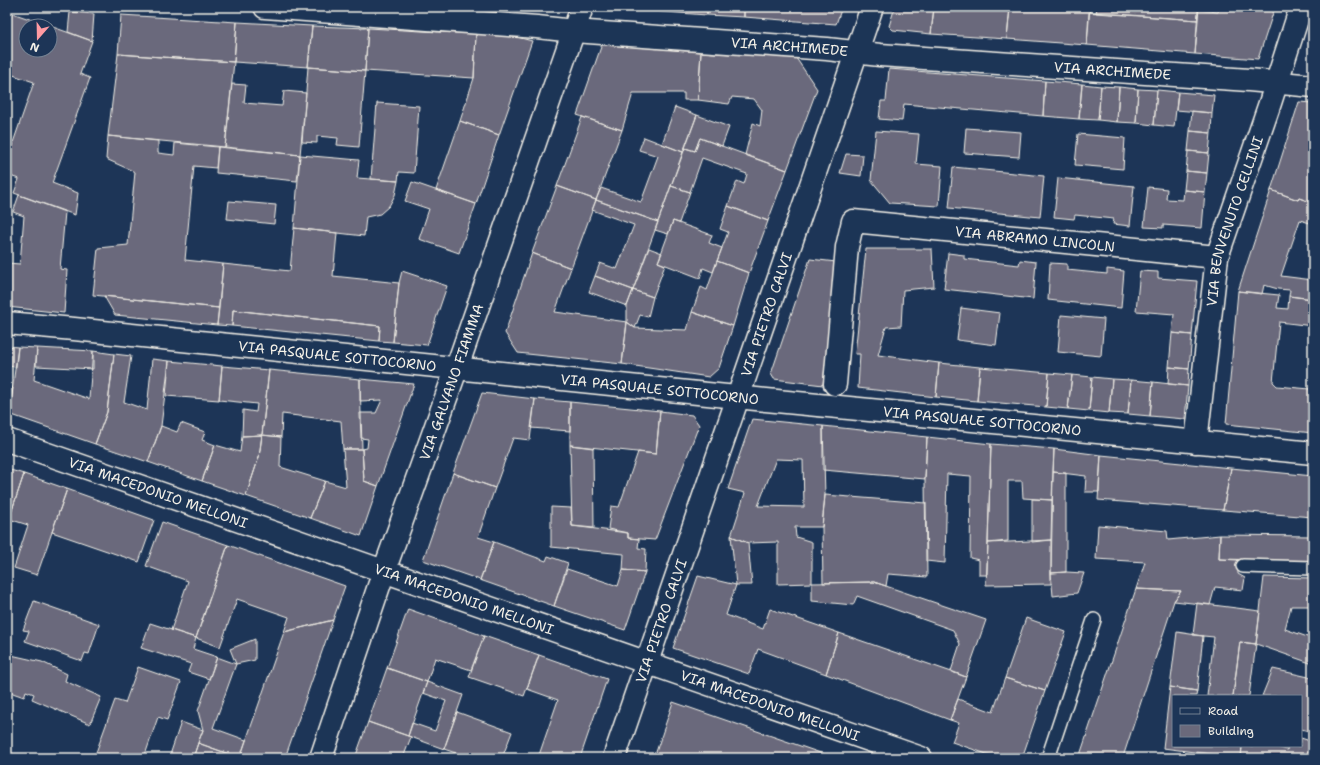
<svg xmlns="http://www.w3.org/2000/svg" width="1320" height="765" font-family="'Shantell Sans',sans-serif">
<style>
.building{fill:#6a697b;stroke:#f4f1e8;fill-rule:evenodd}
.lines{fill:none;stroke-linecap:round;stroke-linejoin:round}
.lane-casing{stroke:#f4f1e8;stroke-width:16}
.street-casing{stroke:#f4f1e8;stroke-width:25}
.lane{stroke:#1d3557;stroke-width:13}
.street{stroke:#1d3557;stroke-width:22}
.labels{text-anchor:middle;stroke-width:4;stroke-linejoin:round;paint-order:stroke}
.street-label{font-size:14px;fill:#f4f1e8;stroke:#1d3557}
</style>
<rect width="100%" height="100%" fill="#1d3557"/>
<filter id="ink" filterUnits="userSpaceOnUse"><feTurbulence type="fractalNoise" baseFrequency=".025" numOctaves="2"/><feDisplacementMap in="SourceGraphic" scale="8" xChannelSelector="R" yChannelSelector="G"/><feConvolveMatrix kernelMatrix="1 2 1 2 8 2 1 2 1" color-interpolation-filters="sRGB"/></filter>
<g filter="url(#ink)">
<path class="building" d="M635 7H707V15L637 10Z
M707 7H744V17L707 15Z
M744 7H842L836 24 744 17Z
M895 7H934L931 34 893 30 889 26Z
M934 7H1010L1007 39 931 34Z
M1010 7H1090L1087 45 1007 39Z
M1097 7H1199L1198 20 1096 13Z
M1220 7H1275L1258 59 1195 54 1198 10 1218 12Z
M70 12 94 14 92 41 68 32Z
M1089 12 1198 20 1195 54 1087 45Z
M12 13 50 26H26V50H50V26L92 41 80 74 90 78 52 183 78 193 75 215 14 193 19 179 7 175V160L34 82 7 73V28Z
M121 15 237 22 234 62 118 54Z
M237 22 312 26 308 67 234 62Z
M312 26 368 28 365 71 308 67Z
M368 28 476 34 474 78 365 71Z
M476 34 517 37 532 41 499 135 460 121 474 78Z
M602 44 701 52 698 100H684V93H633L622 130 577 115Z
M701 52 796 58 817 89 787 170 745 155 753 123 760 126 762 110 754 99 732 97 729 104 698 100Z
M118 54 234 62 225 147 108 136Z
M308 67 365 71 359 147 337 145 338 138 317 136V143L302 142Z
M889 69 1045 81 1043 116 904 104 902 121 879 119 881 101H886Z
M1045 81 1082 84 1079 119 1043 116Z
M232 84 246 85 244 103 282 106 284 91 306 93 300 155 225 147Z
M1082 84 1101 86 1098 120 1079 119Z
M1101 86 1119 87 1117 122 1098 120Z
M1119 87 1138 89 1136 123 1117 122Z
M1138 89 1157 90 1154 125 1136 123Z
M1157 90 1178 92 1174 127 1154 125Z
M1178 92 1214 95 1212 113 1176 110Z
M1299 102 1313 103V203L1299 198 1298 200 1271 190Z
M377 103 419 106 414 173 399 172 398 181 371 179Z
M675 107 697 115 683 152 662 144Z
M1192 111 1212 113 1211 133 1190 131Z
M697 115 729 127 722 146 700 138 695 151 685 148Z
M582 117 622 130 596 200 557 186Z
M460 121 499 135 476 204 436 190Z
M966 128 1021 132 1019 157 964 153Z
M876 131 919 134 916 164 942 166 939 206 890 203 871 180Z
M1190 131 1211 133 1209 153 1188 151Z
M1078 134 1125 138 1123 169 1075 165Z
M108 136 158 141V153L174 155 175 143 218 147 216 168 194 166 185 260 223 264 219 308 93 295 98 248 128 245 135 172 106 159Z
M644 137 683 152 658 222 596 200 601 188 641 202 658 156 639 150Z
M700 138 787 170 768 221 728 206 737 181 744 184 747 174 702 158 690 192 671 186 685 148 695 151Z
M218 147 300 155 297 181 216 173Z
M1188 151 1209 153 1207 173 1186 171Z
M846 154 863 155 861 176 840 173Z
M300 155 359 160 357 178 398 181 395 195 389 206 380 214 366 217 364 236 294 228Z
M953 167 1044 176 1040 217 949 208Z
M1186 171 1207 173 1205 192 1184 190Z
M1058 178 1134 186 1130 226 1113 224 1114 219 1075 215 1074 219 1054 217Z
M412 182 476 204 459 253 419 239 429 209 405 201Z
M557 186 596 200 571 268 532 253Z
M671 186 690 192 679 223 673 221 668 234 655 230Z
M1148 187 1167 189 1166 199 1183 200 1184 190 1205 192 1202 228 1163 225V228L1144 227Z
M1271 190 1298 200 1299 198 1313 203V224L1300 220 1281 276 1313 280V299L1289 296 1290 290 1278 289 1264 285 1262 294 1238 291Z
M19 195 65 212 60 269 67 270 64 313 7 307V263L20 264 24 216 13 212Z
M596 200 658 222 633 290 595 276 600 263 617 269 634 225 592 210Z
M229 201 276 205 274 224 227 219Z
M728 206 768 221 749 273 717 261 728 232 720 229Z
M673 221 712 235 709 243 722 248 713 272 703 268 700 278 658 262Z
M294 228 337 233 333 276 399 283 393 342 379 341 380 326 233 310 232 326 217 325 223 264 290 271Z
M649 248 662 253 658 262 665 265 653 297 633 290Z
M866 249H932L934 287 903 290 901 326 886 327 878 355 939 363 936 397 858 388 860 354H855Z
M532 253 571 268 555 312 627 322 622 364 518 353 505 333Z
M948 253 964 255V259L1019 265 1020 260 1036 262 1033 299 944 289Z
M810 259 836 262 823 385 774 379 771 374Z
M717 261 749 273 733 326 692 312 701 287 707 290Z
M1050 263 1067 264V270L1107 274V269L1124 271 1121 308 1048 300Z
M402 271 447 286 427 345 393 342 399 283Z
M1140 271 1158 272V278L1197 281 1192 335 1172 333 1174 314 1136 311Z
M595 276 633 290 627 306 589 292Z
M633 290 653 297 648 317 640 315 635 328 627 322V306Z
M1238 291 1279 295 1277 308 1288 309 1289 296 1313 299V326L1279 322 1273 382 1277 386 1310 389 1311 383H1313V433L1226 424Z
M104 296 219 308 217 325 115 315Z
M961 308 1000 313 996 345 957 340Z
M233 310 380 326 379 341 232 326Z
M692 312 733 326 719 368 709 377 622 364 627 322 635 328 687 330Z
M1061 315 1104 319 1101 356 1058 352Z
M1172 333 1192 335 1189 369 1169 367Z
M7 346 18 347 16 367 7 366Z
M18 347 37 348 34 380 89 399 93 351 114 354 107 412 95 444 9 414Z
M37 348 93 351V369L36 366Z
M114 354 131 356 124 402 147 410 152 359 169 361 161 426 148 462 95 444 107 412Z
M169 361 222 366 219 400 166 396Z
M939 363 980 367 977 401 936 397Z
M222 366 269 370 262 435 242 436 243 410 256 412 257 404 219 400Z
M980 367 1049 373 1046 407 977 401Z
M1169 367 1189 369 1188 386 1168 384Z
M269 370 360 379 362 449H343L341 421 282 414 281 437 262 435Z
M1049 373 1072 375 1068 409 1046 407Z
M1072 375 1092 377 1089 411 1068 409Z
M1092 377 1112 379 1109 413 1089 411Z
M360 379 414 384 378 486 364 481 362 449 367 448 368 439 361 438 360 413H376L382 400 360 401Z
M1112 379 1131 380 1128 414 1109 413Z
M1131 380 1153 382 1150 416 1128 414Z
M1153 382 1188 386 1185 419 1150 416Z
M7 387 13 388 9 414 7 413Z
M482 393 535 399 530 440 513 438 495 488 453 473Z
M535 399 570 402V431L531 428Z
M570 402 660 411 656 454 570 445Z
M660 411 692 415 699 425 655 540 628 538V533L608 529 611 506 619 507 638 452 656 454Z
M752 419 823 426 825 495 822 527H795L796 537 812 542V583L778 584V542L748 543 731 536 745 493 728 489ZM776 459 803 460 804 507 758 506Z
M181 423 205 432 202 440 215 445 202 481 148 462 161 426 177 432Z
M823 426 927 437 925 479 823 470Z
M262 435 281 437 280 467 325 481 310 518 246 496 259 457Z
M262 435 259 457 246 496 202 481 215 445 240 452 242 436Z
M927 437 991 444 987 575H979V560L970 558 971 476 947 474 945 563 926 561 925 479Z
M991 444 1054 449 1052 500 1023 498 1022 481H1008V541L988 543Z
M570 445 593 448 594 528 572 526Z
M343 449H362L364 481 378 486 361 536 310 518 325 481 346 487Z
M1054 449 1101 455 1099 492H1085L1086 476 1053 472Z
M1101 455 1231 468 1223 510 1098 500Z
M1231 468 1313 476V517L1223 510Z
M7 469 24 474 9 519 7 518Z
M1053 472 1066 473V572L1051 573Z
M453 473 495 488 478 537 494 542 480 580 423 560Z
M24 474 67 489 37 575 14 568 28 525 9 519Z
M67 489 154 520 139 562 52 532Z
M825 495 926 503 927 577 888 574 886 586 874 582 823 583 822 527Z
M1032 499 1052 500 1051 540 1032 542Z
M551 507 571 508 572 526 628 533V538L639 539 638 548 646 549 645 572 623 570 624 554 551 547Z
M162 522 228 545 196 638 171 630 188 581 146 566Z
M1098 525 1167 531 1168 540 1220 535 1219 559 1238 560V574L1245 578 1243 590 1215 587 1210 605 1174 601 1181 591 1136 589 1145 562 1096 559Z
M1220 535 1313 536V561L1219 559Z
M731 536 748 543 752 585H736Z
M1051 540V584L986 585 988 543Z
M494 542 546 561 548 556 568 563 554 606 480 580Z
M228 545 345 586 333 620 284 632 289 617 237 599 220 647 196 638Z
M567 569 618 586 623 570 645 572 625 630 554 606Z
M1066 572 1084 573 1077 593 1053 596 1051 573Z
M698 576 736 585 726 615 763 629 770 609 839 633 826 674 758 649 749 674 673 648Z
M1264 577 1313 578V606H1291L1285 629 1313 639V664L1256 644Z
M874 582 986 620 966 677 951 671 960 644 953 630 857 596 853 605 812 601V583Z
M1136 589 1181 591 1174 601 1123 757 1126 758H1079Z
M34 601 99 624 89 654 85 653 82 661 25 641 29 631 23 630Z
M1197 603 1260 611 1256 644 1240 642 1233 696H1207L1214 637 1193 635Z
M408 609 484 636 471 670 435 658 427 682 387 668Z
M1026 618 1066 632 1045 691 1005 678Z
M333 620 285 758H240L284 632Z
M150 623 196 638 193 649 217 657 209 679 188 672 191 664 141 648Z
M1177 632 1203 636 1197 691 1170 687Z
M839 633 966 677 950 720 826 674Z
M484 636 539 655 524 696 469 677Z
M255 639V660L236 664 230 649Z
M1240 642 1256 644 1249 696H1233Z
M11 655 42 662 67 674 65 681 101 697 90 724 32 699 34 694 26 691 24 697 7 691V662H9Z
M539 655 607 679 580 758H538L558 700 527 689Z
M217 657 236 664 213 728 246 740 240 758 198 743 203 730 198 711Z
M138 667 181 682 167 720 158 717 144 758H94L115 700 125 703Z
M387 668 427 682 408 736 368 722Z
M1273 669 1313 678V732L1301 729V696H1262Z
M1005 678 1045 691 1022 758H998L952 742 959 723 950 720 958 699 993 712Z
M427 682 463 695 444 749 408 736 412 723 435 731 446 701 423 693Z
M1170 687 1197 691 1196 696H1173V746H1242L1241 758 1163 748Z
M673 702 835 758H712L700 754 698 758H654Z
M457 712 512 732 502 758H470L444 749Z
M181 722 203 730 198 743 193 758H169Z
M368 722 411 737 403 758H355Z
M1301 738 1313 742V758H1241L1242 746H1273L1287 750 1288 746H1301Z
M198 743 240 758H193Z"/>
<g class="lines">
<g class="lane-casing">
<path id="lane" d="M1243 566 1313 568
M1048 758 1094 620"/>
</g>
<g class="street-casing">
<g id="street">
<path id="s1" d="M265 7 537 27 574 31 827 49 880 55 1249 80 1313 86"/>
<path id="s2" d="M7 323 74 329 756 399 1313 453"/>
<path id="s3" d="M835 384 847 247 853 221 1217 257"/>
<path id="s4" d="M7 440 921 758"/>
<path id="s5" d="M1196 442 1217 257 1270 103 1301 7"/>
<path id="s6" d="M321 758 384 571 457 367 582 7"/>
<path id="s7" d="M614 758 872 7"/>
</g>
</g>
<use href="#lane" class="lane"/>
<use href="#street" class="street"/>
</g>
</g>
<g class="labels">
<g class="street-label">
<text dy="5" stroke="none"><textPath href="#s1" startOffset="526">VIA ARCHIMEDE</textPath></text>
<text dy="5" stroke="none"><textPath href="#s1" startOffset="850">VIA ARCHIMEDE</textPath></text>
<text dy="5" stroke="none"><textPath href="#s5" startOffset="225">VIA BENVENUTO CELLINI</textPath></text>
<text dy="5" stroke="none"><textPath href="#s3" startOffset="347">VIA ABRAMO LINCOLN</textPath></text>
<text dy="5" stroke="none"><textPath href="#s7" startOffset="469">VIA PIETRO CALVI</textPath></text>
<text dy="5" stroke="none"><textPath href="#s2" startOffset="332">VIA PASQUALE SOTTOCORNO</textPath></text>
<text dy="5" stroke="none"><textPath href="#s6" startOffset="398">VIA GALVANO FIAMMA</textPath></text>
<text dy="5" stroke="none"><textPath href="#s2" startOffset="656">VIA PASQUALE SOTTOCORNO</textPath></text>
<text dy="5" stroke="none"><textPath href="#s2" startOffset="980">VIA PASQUALE SOTTOCORNO</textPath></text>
<text dy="5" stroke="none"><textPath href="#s4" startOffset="160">VIA MACEDONIO MELLONI</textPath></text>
<text dy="5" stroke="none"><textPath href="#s4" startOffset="484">VIA MACEDONIO MELLONI</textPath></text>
<text dy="5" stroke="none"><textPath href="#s7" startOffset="145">VIA PIETRO CALVI</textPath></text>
<text dy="5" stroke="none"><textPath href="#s4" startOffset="808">VIA MACEDONIO MELLONI</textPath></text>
</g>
</g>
<rect width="1320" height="765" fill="none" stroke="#1d3557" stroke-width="24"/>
<rect x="12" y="12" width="1296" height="741" fill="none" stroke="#f4f1e8" stroke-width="1.5" filter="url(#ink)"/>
<rect x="1172" y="695" width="130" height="52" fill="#1d3557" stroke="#738091"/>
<rect x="1180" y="708" width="20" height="6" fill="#1d3557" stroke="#738091"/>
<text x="1208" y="715" font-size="12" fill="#f4f1e8">Road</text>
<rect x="1180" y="725" width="20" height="12" fill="#6a697b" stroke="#738091"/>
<text x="1208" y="735" font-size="12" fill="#f4f1e8">Building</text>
<g transform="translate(38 38) rotate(200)"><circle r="19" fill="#1d3557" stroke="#738091"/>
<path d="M0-3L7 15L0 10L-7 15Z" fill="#ff9aa2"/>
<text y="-6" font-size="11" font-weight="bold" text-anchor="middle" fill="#f4f1e8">N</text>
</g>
</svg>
